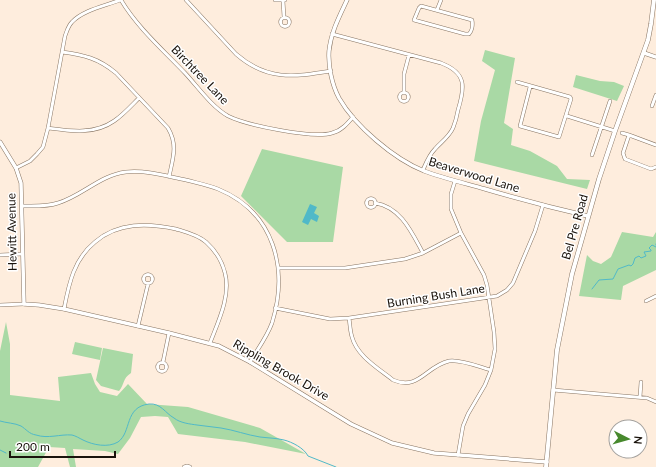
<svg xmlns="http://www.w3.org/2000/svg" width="656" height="467" font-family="Lato,sans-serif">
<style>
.green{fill:#a9d9a5}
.water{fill:#50b9c8}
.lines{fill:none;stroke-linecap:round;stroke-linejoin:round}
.stream{stroke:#50b9c8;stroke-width:1}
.minor-casing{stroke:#887563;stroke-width:4}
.tertiary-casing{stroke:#887563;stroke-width:4.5}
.secondary-casing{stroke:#887563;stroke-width:5}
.minor{stroke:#fff;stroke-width:3}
.tertiary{stroke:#fff;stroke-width:3.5}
.secondary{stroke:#fff;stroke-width:4}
.labels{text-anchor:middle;stroke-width:3;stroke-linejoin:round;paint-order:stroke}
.street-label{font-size:12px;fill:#1a130c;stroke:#fff}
</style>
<rect width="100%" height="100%" fill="#feeddd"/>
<path class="green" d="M485 50 515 58 504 123 513 129 511 145 530 151 557 166 567 179 590 180 587 189 474 161 481 121 495 70 482 61Z
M576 75 600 81 614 82 624 86 617 101 573 87Z
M262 149 343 167 333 242H287L241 196Z
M622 232 653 237 656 232V270L623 286 621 300 579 296 587 255 593 261 601 264 611 257Z
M6 322 10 344V395L60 401 58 377 91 373 95 384 100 392 117 396 128 384 147 404 188 407 260 428 306 454 245 442 178 434 168 417 155 416 141 417 130 438 118 454 105 451 73 449 76 467H70L65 448 49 447 38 467H0V351Z
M75 342 102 348 100 360 72 354Z
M103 348 133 354 131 373C122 379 125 384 119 391L101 386 96 380Z"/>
<path class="water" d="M310 204 317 207 314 213 319 216 317 222 311 219 308 225 302 222Z"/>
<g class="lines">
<path class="stream" d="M656 244V245
M592 289 599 280 613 279 618 269 629 265 631 266 633 264 635 258 639 256 641 258 646 256 644 252 651 251V250L649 248 652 245 656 247
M0 421C6 423 15 423 21 426 26 429 29 434 36 435 48 439 60 434 72 435 76 436 79 438 83 440 93 445 108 448 118 442 132 432 124 407 149 404 161 403 165 413 174 418 180 423 190 424 197 425 205 426 213 427 221 428 234 430 247 435 260 437 268 438 276 438 284 440 292 442 304 448 308 456L336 467
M0 450 6 453"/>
<g class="minor-casing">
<path id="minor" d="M121 0C137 27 163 50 185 73 198 87 211 106 228 116 246 125 313 139 332 133 341 131 347 124 353 117
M186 0 236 54C267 81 293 77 331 71
M275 0H285
M283 1 284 17
M421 6 472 20C473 25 472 31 469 34H465L414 20 419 8Z
M437 10 441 0
M280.5 22a4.5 4.5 0 1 1 9 0a4.5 4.5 0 1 1-9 0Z
M332 34 441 63C467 73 465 87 458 110 457 116 455 123 453 128 449 137 441 142 435 149 429 155 426 163 423 170
M62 52C84 55 98 58 116 73L168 128C178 145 173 158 169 177
M517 82 570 97 571 99 559 137 520 126 530 87
M399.5 97a4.5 4.5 0 1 1 9 0a4.5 4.5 0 1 1-9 0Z
M404 93V74L409 55
M652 106 656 95
M567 116 615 131
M48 128C70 131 94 135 114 121 123 115 131 106 139 98
M622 133 629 135
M656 145 629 135 623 153 625 159 651 169 656 167
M592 155 610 101
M16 168 30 161 37 154 43 147 48 128 65 36C67 31 68 26 72 22 83 10 105 6 120 0
M455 181 451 194V209L461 233 484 275 487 285 494 332 495 349 491 370 485 385 468 414 463 426 458 455
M366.5 203a4.5 4.5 0 1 1 9 0a4.5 4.5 0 1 1-9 0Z
M375 203C401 207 412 233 423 253
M22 206C34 206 46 207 58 203 82 196 100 175 126 172 146 170 166 176 186 180 197 183 208 185 218 189 274 212 289 268 272 323 267 337 257 350 250 362
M0 255 22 254
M279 268H345L405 259 423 253 461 233
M143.5 279a4.5 4.5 0 1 1 9 0a4.5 4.5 0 1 1-9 0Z
M646 301 656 296
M0 305 24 304
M275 308 330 319 349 318 497 296 507 290 513 283 535 231 543 205
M64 309C69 283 74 259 95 242 118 222 148 223 176 229 186 232 198 235 206 242 215 250 222 261 225 273 231 296 218 322 210 343
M349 318C350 324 350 331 352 337 357 356 378 368 393 380 419 391 426 366 449 361 460 359 480 367 491 370
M138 326 148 284
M163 362 169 333
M157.5 367a4.5 4.5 0 1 1 9 0a4.5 4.5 0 1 1-9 0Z
M553 390 647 398 656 402
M640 397 641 382
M184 467 187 466 190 467"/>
</g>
<g class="tertiary-casing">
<path id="tertiary" d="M347 0C339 17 331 32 329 51 328 66 332 85 339 98 355 126 394 159 424 171 443 178 464 183 485 189 519 199 553 208 588 216
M644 53 656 57
M0 142 16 168 21 183 24 304 39 305 64 309 169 333 219 346 250 362 351 424 392 443 434 453 547 462"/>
</g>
<g class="secondary-casing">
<path id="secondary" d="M546 467 557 350 572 274 599 179 615 131 648 40 651 24 654 0"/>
</g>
<use href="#minor" class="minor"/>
<use href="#tertiary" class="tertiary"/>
<use href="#secondary" class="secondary"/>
</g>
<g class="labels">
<g class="street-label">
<text transform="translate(200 75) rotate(46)" y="4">Birchtree Lane</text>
<text transform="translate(474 175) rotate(17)" y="4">Beaverwood Lane</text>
<text transform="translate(575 227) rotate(-74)" y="4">Bel Pre Road</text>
<text transform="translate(12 232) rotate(-91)" y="4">Hewitt Avenue</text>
<text transform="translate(436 296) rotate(-9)" y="4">Burning Bush Lane</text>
<text transform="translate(281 370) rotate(30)" y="4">Rippling Brook Drive</text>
</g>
</g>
<g transform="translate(628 439) rotate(96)"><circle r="19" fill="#ffffff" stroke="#a3a19e"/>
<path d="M0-3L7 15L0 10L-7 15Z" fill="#47892d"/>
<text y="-6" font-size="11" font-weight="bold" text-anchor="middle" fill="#1a130c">N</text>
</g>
<path d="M10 451v6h105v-6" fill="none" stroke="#1a130c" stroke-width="2"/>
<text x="16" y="451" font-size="12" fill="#1a130c" stroke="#ffffff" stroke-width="3" paint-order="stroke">200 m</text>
</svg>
